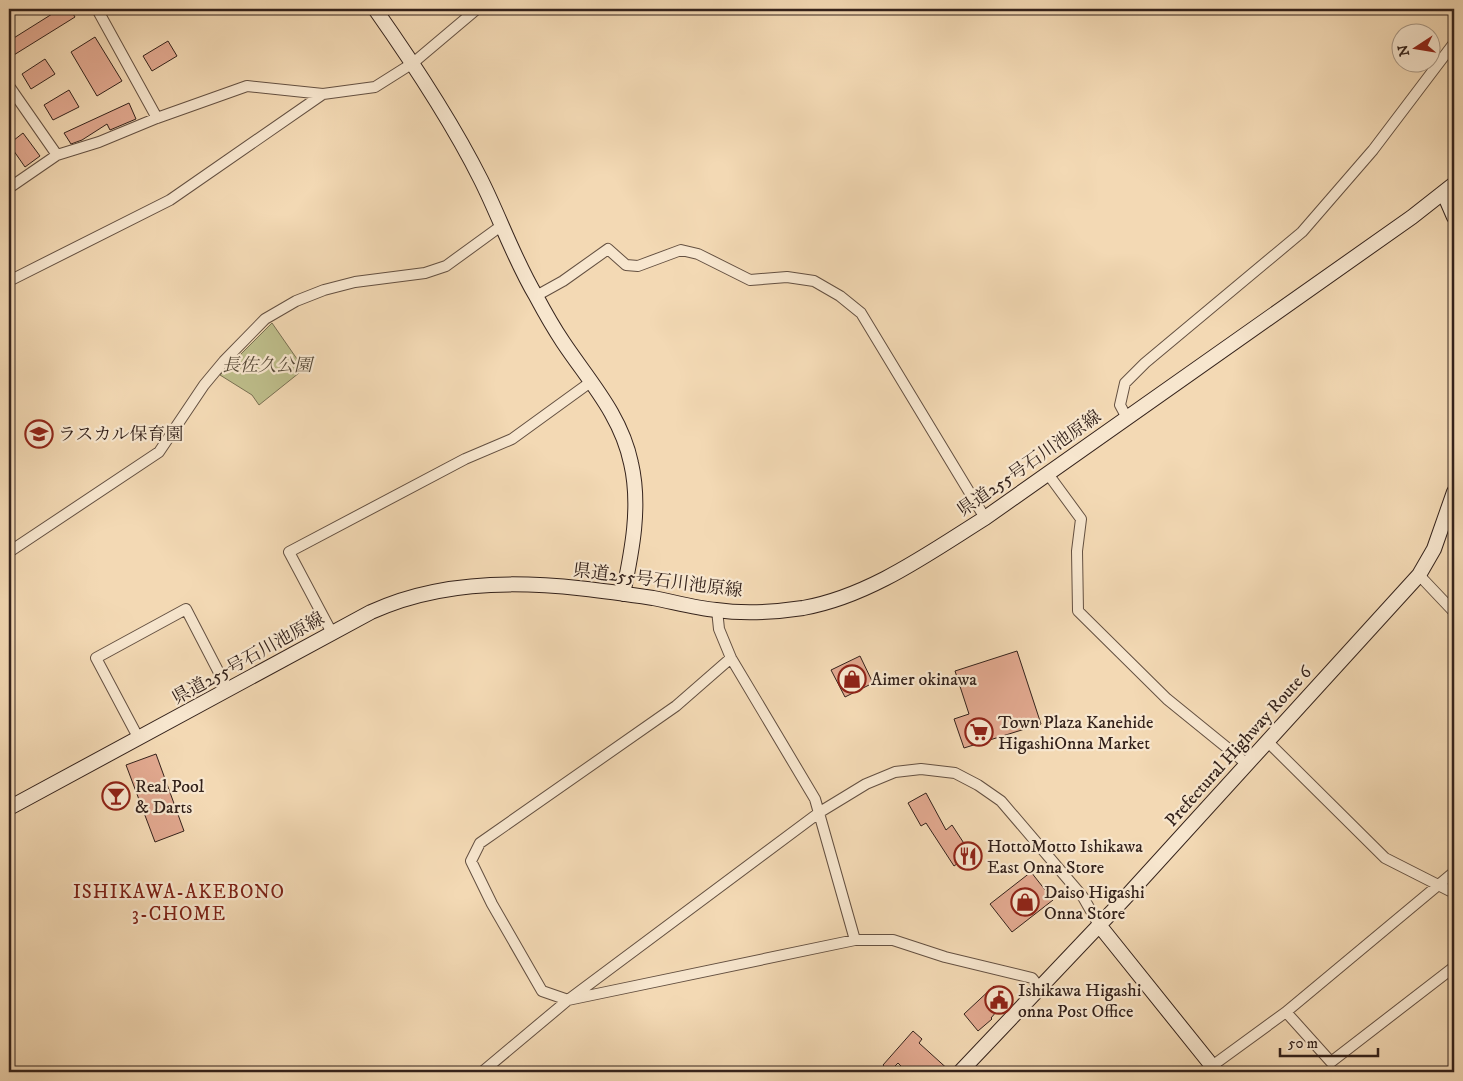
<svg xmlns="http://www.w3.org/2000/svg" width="1463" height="1081" font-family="'IM FELL DW Pica','Noto Serif JP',serif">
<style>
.green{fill:#bebe8b;stroke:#797053}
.building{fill:#e2a990;stroke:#34221b}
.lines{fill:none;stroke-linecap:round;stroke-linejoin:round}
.street-casing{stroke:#645041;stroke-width:12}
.secondary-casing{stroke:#34221b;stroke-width:16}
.street{stroke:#f7e6ce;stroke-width:10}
.secondary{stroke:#f7e6ce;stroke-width:14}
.labels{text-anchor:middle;stroke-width:4.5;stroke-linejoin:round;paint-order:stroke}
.park-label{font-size:18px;font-style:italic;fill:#564937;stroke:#f7e6ce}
.poi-label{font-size:18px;fill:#34221b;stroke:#f7e6ce;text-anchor:start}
.street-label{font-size:18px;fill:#34221b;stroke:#f7e6ce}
.neighbourhood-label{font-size:19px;letter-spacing:1px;fill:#7a1f14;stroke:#f7e6ce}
</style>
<rect width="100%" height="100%" fill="#f3d9b4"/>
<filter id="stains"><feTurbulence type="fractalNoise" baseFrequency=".004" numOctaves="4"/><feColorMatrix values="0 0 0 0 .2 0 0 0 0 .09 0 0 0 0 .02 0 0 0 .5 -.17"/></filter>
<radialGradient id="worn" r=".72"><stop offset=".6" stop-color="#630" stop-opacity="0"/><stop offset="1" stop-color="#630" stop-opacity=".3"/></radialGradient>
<path class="green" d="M272 323 304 369 259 405 252 395 220 375Z"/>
<path class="building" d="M60 9H70L75 17 9 58V41Z
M95 37 122 81 97 96 71 52Z
M168 41 177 56 152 71 143 56Z
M45 59 55 74 31 89 22 74Z
M69 90 79 107 53 120 44 105Z
M129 103 136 119 110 130 107 124 82 140 71 144 64 133Z
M23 133 40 156 25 167 9 144Z
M1017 651 1041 724 964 748 954 719 969 714 955 671Z
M860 656 873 683 845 697 831 670Z
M156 754 184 831 155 842 126 765Z
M926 793 946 830 952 825 971 854 954 866 926 823 921 826 908 803Z
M1031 872 1053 900 1012 932 990 904Z
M994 986 1008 998 991 1018 992 1019 978 1031 964 1014Z
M913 1031 922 1039 919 1043 951 1072H907L898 1063 889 1072 883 1065Z"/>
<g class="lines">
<g class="street-casing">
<path id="street" d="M97 9 157 118
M9 86 57 155
M9 188 57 155 99 142 157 118 247 86 323 94 375 87 413 63 477 9
M9 281 170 200 323 94
M536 296 563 281 608 249 626 265 638 266 681 250 698 254 750 280 787 277 814 281 840 296 861 313 985 518
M1127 418 1120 405 1125 383 1145 363 1302 232 1373 150 1454 43
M1048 474 1081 519 1077 551 1078 611 1167 699 1247 764
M9 552 159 452 204 385 224 361 265 319 296 301 324 290 355 282 425 273 446 266 501 226
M1419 575 1454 612
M717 610 719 629 731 658 815 799 855 940
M332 633 289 552 465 459 512 439 592 381
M731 658 676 706 480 843 471 861 492 904 542 991 568 1000 855 940H893L945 957 1032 978 1040 988
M139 739 96 658 186 609 228 690
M1268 742 1385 858 1454 893
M1286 1012 1331 1062 1454 967
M1212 1066 1286 1012 1454 872
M482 1072 568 1000 820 812 866 784 895 772 921 769 955 773 978 785 1001 801 1083 897 1099 925"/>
</g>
<g class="secondary-casing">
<path id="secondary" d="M375 9C413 63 451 120 481 180 500 218 514 259 536 296 544 311 553 327 563 342 589 381 621 415 631 463 641 506 632 551 623 594
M1444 194 1454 217
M9 808 371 612C460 571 560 584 653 598 674 602 695 608 716 610 744 614 776 612 803 608 870 596 929 553 985 518L1412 217 1454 184
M1099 925 1217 1072
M960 1072 1125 898 1419 575 1434 549 1454 492"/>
</g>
<use href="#street" class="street"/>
<use href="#secondary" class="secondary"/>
</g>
<defs>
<g id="school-ring" transform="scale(1.4375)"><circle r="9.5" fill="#f7e6ce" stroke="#8f2418" stroke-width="1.5"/><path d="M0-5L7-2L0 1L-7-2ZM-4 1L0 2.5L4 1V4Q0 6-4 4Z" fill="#8f2418"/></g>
<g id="shop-ring" transform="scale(1.4375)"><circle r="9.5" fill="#f7e6ce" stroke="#8f2418" stroke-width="1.5"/><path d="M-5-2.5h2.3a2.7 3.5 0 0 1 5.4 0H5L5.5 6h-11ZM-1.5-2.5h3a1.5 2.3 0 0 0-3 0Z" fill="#8f2418"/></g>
<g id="supermarket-ring" transform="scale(1.4375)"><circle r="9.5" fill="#f7e6ce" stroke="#8f2418" stroke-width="1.5"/><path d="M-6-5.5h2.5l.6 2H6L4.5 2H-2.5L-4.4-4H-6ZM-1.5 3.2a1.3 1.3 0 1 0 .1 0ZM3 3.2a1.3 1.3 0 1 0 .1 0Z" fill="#8f2418"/></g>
<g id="bar-ring" transform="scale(1.4375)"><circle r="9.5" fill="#f7e6ce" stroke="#8f2418" stroke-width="1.5"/><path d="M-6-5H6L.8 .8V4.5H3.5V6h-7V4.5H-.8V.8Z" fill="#8f2418"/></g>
<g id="restaurant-ring" transform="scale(1.4375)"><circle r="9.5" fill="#f7e6ce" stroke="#8f2418" stroke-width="1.5"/><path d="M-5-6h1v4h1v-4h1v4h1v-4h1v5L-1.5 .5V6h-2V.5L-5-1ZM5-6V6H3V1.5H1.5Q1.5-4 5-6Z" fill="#8f2418"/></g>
<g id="civic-ring" transform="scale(1.4375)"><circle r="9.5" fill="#f7e6ce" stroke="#8f2418" stroke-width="1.5"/><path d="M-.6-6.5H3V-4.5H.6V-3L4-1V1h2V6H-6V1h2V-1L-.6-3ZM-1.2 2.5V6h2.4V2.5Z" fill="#8f2418"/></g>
</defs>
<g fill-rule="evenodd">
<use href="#school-ring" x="39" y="434"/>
<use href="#shop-ring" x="852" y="679"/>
<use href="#supermarket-ring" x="979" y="732"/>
<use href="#bar-ring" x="116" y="796"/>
<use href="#restaurant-ring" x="968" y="856"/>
<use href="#shop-ring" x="1025" y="902"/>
<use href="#civic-ring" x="999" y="1000"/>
</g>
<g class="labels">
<g class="park-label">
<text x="267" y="371">長佐久公園</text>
</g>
<g class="poi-label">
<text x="58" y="440">ラスカル保育園</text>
<text x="871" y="685">Aimer okinawa</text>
<text x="998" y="728">Town Plaza Kanehide<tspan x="998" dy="21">HigashiOnna Market</tspan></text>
<text x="135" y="792">Real Pool<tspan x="135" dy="21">&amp; Darts</tspan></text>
<text x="987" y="852">HottoMotto Ishikawa<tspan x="987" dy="21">East Onna Store</tspan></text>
<text x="1044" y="898">Daiso Higashi<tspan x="1044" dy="21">Onna Store</tspan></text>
<text x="1018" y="996">Ishikawa Higashi<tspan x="1018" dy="21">onna Post Office</tspan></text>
</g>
<g class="street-label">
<text transform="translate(1029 463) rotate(-35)" y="6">県道255号石川池原線</text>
<text transform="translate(658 580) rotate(7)" y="6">県道255号石川池原線</text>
<text transform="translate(248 658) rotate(-29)" y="6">県道255号石川池原線</text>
<text transform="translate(1238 746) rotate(-48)" y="6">Prefectural Highway Route 6</text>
</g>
<g class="neighbourhood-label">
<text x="179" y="898">ISHIKAWA-AKEBONO<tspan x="179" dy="22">3-CHOME</tspan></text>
</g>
</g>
<rect width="1463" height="1081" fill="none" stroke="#f3d9b4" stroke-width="30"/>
<rect x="10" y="10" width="1443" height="1061" fill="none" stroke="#34221b" stroke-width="2.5"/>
<rect x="15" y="15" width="1433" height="1051" fill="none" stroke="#34221b"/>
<g transform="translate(1416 48) rotate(258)"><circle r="24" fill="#f7e6ce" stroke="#a99886"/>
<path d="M0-4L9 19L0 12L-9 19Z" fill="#8f2418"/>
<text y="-8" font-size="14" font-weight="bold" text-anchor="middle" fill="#34221b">N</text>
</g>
<path d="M1280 1048v8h98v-8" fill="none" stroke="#34221b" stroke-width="2.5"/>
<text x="1288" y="1048" font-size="15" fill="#34221b" stroke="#f7e6ce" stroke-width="4" paint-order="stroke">50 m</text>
<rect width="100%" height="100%" filter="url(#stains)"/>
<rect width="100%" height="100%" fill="url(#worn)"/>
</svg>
